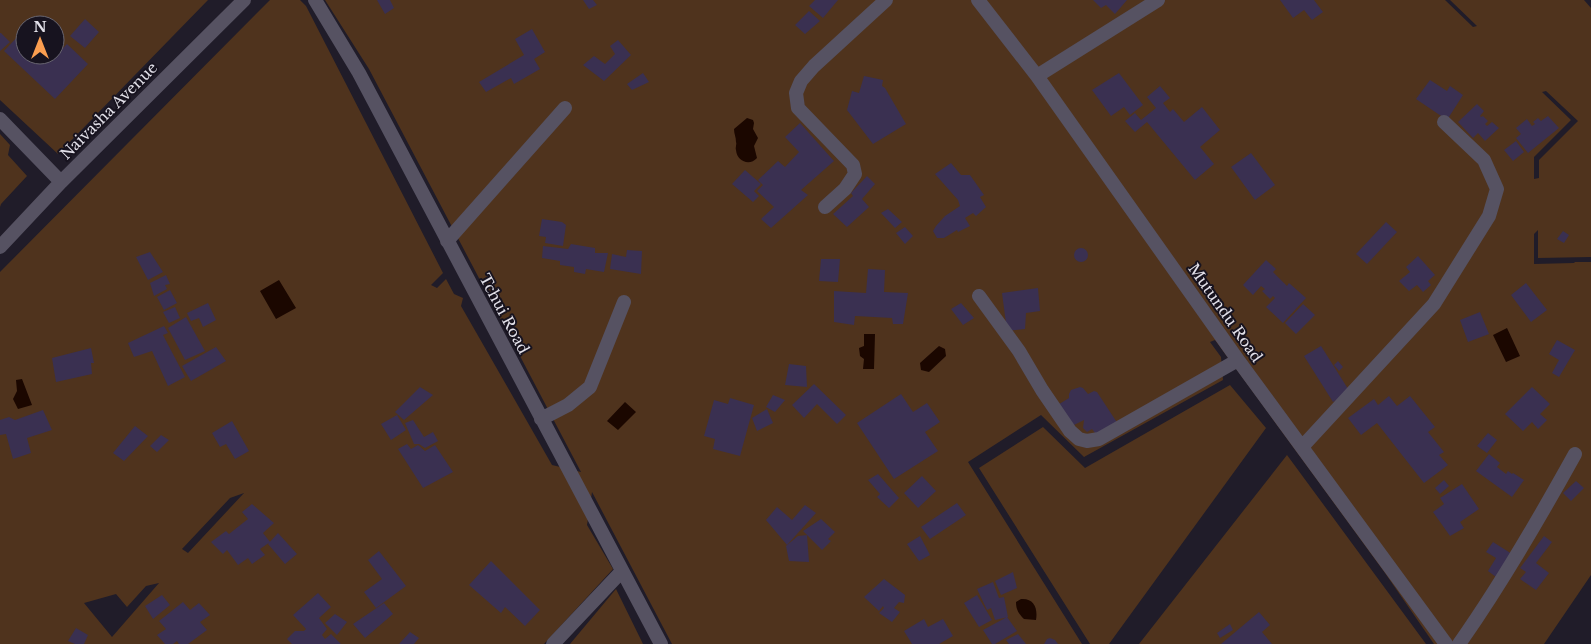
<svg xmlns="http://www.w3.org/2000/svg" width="1591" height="644" font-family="'Libre Baskerville',serif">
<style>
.green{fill:#4f331d;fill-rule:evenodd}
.water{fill:#1b0700}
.building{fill:#3a3051}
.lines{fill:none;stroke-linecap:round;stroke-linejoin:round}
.minor{stroke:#565262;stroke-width:14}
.labels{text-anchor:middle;stroke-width:4;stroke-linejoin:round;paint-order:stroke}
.street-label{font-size:15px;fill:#e2e0e9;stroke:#17131f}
</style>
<rect width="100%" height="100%" fill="#201c29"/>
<path class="green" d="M0 0H208L58 154 0 100ZM25 25H55V55H25Z
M270 0H300L306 6 443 273 431 285 437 288 446 279 454 294 463 298 461 306 552 465 581 472 369 69 325 0H1445L1473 27 1477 26 1450 0H1584L1591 8V257L1538 258V230L1534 234V264L1574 263 1575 262H1591V575L1544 644H1434L1385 573 1215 340 1210 342 1221 357 1223 380 1084 457 1041 415 968 462 1082 644H672L592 492 587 525 613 569 544 644H0V272ZM1546 91 1578 121 1539 160V178L1534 179V157L1571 120 1542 92ZM244 493 188 553 182 549 230 498ZM159 583 112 637 84 603 116 594 127 607 146 586Z
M0 134 10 145 8 155 27 176 1 204 0 207Z
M1230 385 1266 428 1109 644H1090L979 468 1043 427 1085 468Z
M1287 455 1426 644H1139Z
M616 589 643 644H570Z"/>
<path class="water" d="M747 118 753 120 754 123 753 129 758 138 754 146 757 158C750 166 737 162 736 150 735 147 737 145 736 142 736 137 734 134 734 129Z
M279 280 296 308 276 319 260 291Z
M1507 328 1520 356 1506 362 1493 335Z
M864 334H875L874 369H863L864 359 860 356 859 348 864 346Z
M939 346 945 349 946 356 929 372 921 370 920 363Z
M22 379 32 405 18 409 13 399 17 391 16 380Z
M625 402 636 412 618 430 607 421Z
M1021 599C1034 598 1038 608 1036 620L1024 619C1019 614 1016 610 1016 602Z"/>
<path class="building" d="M377 0H390L394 8 385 14Z
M583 0H593L597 5 589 9Z
M815 0H838L823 18 809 6Z
M1093 0H1127L1115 14 1106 5 1101 8Z
M1280 0H1314L1323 12 1312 20 1304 10 1293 18Z
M809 11 820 21 805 34 795 25Z
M85 19 99 32 85 48 70 36Z
M532 29 545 52 534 59 540 69 514 84 511 78 486 92 479 82 524 55 515 39Z
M0 33H1L10 42 0 51Z
M20 34 25 38V55H55V50L58 53 67 44 88 64 55 99 4 51Z
M618 40 631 55 604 81 583 65 594 56 605 64 615 54 610 46Z
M643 73 649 82 632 90 627 84Z
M1119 73 1143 105 1130 115 1124 107 1111 116 1092 90Z
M864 76 883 80 882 86 885 88 906 124 873 144 847 110 852 91 859 93Z
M1430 80 1447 91 1450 86 1463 95 1447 120 1416 99Z
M1160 86 1170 98 1163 103 1170 112 1173 109 1184 122 1202 107 1220 130 1200 147 1214 164 1195 180 1147 122 1135 132 1125 121 1135 113 1141 120 1156 108 1147 97Z
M1477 104 1484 111 1480 116 1481 117 1483 116 1488 121 1485 124 1487 126 1492 122 1499 128 1485 141 1478 133 1473 138 1458 122Z
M1548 116 1559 128 1528 153 1516 138 1521 134 1516 128 1527 119 1532 126 1535 124 1533 122 1538 118 1541 121Z
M800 123 834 161 801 190 808 195 771 228 761 219 774 207 757 191 763 185 758 180 778 161 785 167 799 152 785 137Z
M1516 141 1524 152 1513 161 1504 150Z
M1251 153 1275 185 1255 200 1231 167Z
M951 163 961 175H970L984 195 980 197 986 207 976 216 973 213 965 218 970 226 958 232 957 230 944 238H937L933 231 936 226 945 216 960 206 958 200 935 174Z
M745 170 761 184 754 191 759 196 753 202 732 184Z
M867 176 875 184 862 199 869 207 847 227 833 214 853 196 851 193Z
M888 209 902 222 895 228 881 213Z
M542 219 562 222 566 225 563 246 545 243 546 237 539 236Z
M1386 222 1397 232 1367 264 1356 254Z
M905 227 913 236 905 244 896 233Z
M1563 231 1569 235 1564 243 1557 239Z
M571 244 595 248V253H608L604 272 586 269 585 274 574 272V267L560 265V261L542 258 543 246 568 249Z
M1074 255a7 7 0 1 1 14 0a7 7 0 1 1-14 0Z
M627 250 642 251 641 274 610 269 612 254 626 257Z
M150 252 163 272 148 280 136 257Z
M1418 256 1435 275 1428 281 1431 285 1423 292 1417 285 1409 291 1399 281 1410 272 1406 267Z
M821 259H840L838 282 819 281Z
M1266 260 1276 269 1273 272 1287 286 1289 283 1306 298 1283 323 1266 307 1275 298 1273 296 1270 299 1262 291 1265 289 1261 286 1253 295 1243 285Z
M868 269 885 270 884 292 908 293 903 324H893L892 318 855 316 854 325 834 322V291L866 293Z
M166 275 170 284 165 285 167 289 154 296 150 283Z
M1526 283 1547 310 1531 322 1511 295Z
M1038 288 1040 311 1026 313 1025 329 1007 331 1002 293Z
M170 290 177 303 164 310 157 297Z
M208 303 216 320 203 327 199 318 191 321 187 313Z
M961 303 974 318 963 325 951 309Z
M1303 304 1315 315 1296 334 1285 323Z
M175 307 180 318 169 323 163 312Z
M1480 312 1489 334 1468 342 1460 320Z
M186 317 205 351 185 360 168 328Z
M164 326 168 333 163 335 185 377 168 386 152 351 134 357 128 343Z
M1557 340 1575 350 1559 377 1552 373 1559 360 1549 354Z
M1321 346 1350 392 1333 402 1304 356Z
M216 347 226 361 191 381 182 366Z
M91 348 94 363H91L92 374 56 382 52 358Z
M1338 361 1343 367 1339 371 1334 365Z
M789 364 806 366 807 387 785 385Z
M814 384 846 415 837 424 817 404 804 418 792 405Z
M420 387 433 395 404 420 395 412Z
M1080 387 1083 388 1088 394 1094 391 1097 392 1118 424 1098 437 1092 429 1087 432 1083 428 1084 420 1070 427 1056 406 1069 398V394L1071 390Z
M1532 387 1550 404 1540 414 1547 420 1538 429 1532 422 1523 431 1505 414Z
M901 394 913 412 927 403 940 422 925 432 938 451 894 479 857 423Z
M773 395 785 400 775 412 766 407Z
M1389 396 1397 406 1410 396 1435 427 1428 432 1444 452 1439 455 1448 465 1424 483 1377 423 1361 435 1348 418 1374 399 1378 405Z
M730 398 754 405 740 456 713 449 715 439 704 436 714 400 728 404Z
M767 409 773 423 757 431 752 418Z
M43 410 52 430 27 438 31 453 13 459 6 434 0 435V420L9 417 15 420Z
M397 415 406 430 391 440 381 424Z
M413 420 424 437 433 432 438 441 425 448 419 444H414L405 423Z
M232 421 249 451 235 459 226 444 220 447 212 433Z
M135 426 148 436 124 461 113 453Z
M1488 433 1497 440 1487 453 1477 446Z
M161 435 169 440 157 452 150 446Z
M407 444 411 449 418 445 425 451 435 445 453 472 423 488 398 449Z
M1489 454 1500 463 1497 467 1506 474 1508 471 1512 474 1513 473 1524 480 1512 497 1476 471Z
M878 474 899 498 889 508 877 497 880 494 868 480Z
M922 476 936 491 918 508 904 493Z
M1444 480 1449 486 1440 494 1435 488Z
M1576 481 1584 488 1571 501 1563 493Z
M1462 484 1479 509 1460 522 1464 528 1450 536 1433 512 1444 504 1440 498Z
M957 503 966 515 930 539 921 527Z
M252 504 274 523 263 533 270 542 260 549 265 555 252 564 248 558 238 565 227 550 223 554 211 542 226 531 229 534 248 519 242 512Z
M805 505 816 513 787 545 766 520 777 507 792 520Z
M821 519 835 532 828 539 831 541 822 550 803 531Z
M278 533 297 554 285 564 268 544Z
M807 535 809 562 789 561 786 546 798 536Z
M920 536 930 555 919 561 907 544Z
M1544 536 1552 542 1536 563 1549 573 1536 590 1520 579 1526 572 1520 568Z
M1493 542 1512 554 1496 577 1488 571 1496 558 1486 552Z
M379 551 406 586 376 608 364 592 382 579 368 560Z
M491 561 540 610 525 626 505 607 501 613 469 585Z
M1013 572 1017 588 1001 595 995 581Z
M884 579 905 595 904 603 899 602 894 608 900 612 892 622 879 613 884 608 883 606 879 611 864 597Z
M993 582 999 598 1004 597 1008 617 995 620 991 608 987 610 977 589Z
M318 593 331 607 319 618 327 629 322 635 325 639 331 634 341 644H292L287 639 295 631H304L306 629 293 615Z
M162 595 170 605 153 619 145 606Z
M977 595 992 620 979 627 964 603Z
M183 602 190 610 199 603 210 615 200 622 207 630 188 644H179L177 641 173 644H165L157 635 166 629 159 621Z
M384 603 393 614 365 638 353 624Z
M1259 612 1270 625 1262 632 1272 644H1221Z
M335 614 347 622 337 635 325 623Z
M1007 617 1017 631 995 644H992L983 630Z
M924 619 928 627 943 619 953 636 939 644H912L904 631Z
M1230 624 1233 630 1220 638 1217 633Z
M76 628 88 635 84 644H75L68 641Z
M410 632 419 638 414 644H399Z
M1018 634 1026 644H1009L1006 640Z
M1050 638 1055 640 1058 644H1044L1047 639Z"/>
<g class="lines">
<path class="minor" d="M315 0 359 73 661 644
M978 0 1037 76 1238 360 1446 644
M1037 76 1158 0
M0 119 61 182
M825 207 845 189 855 174 853 165 798 108 796 93 801 81 814 66 886 0
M447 241 565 108
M0 247 61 182 244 0
M979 296 1019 351 1042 390 1070 431 1079 439 1087 441 1099 439 1238 360
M541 419 568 405 590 387 624 302
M1302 447 1434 304 1489 216 1497 189 1484 160 1444 122
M553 644 622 571
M1459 644C1502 583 1539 519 1575 454"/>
</g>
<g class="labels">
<g class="street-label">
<text transform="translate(109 111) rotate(-45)" y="5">Naivasha Avenue</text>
<text transform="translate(1225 313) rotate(55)" y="5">Mutundu Road</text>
<text transform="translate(504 314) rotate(62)" y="5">Tchui Road</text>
</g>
</g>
<g transform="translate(40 40)"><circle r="24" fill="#17131f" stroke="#686570"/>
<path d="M0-4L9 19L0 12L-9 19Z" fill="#fb9e50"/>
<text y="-8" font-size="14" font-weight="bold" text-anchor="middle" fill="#e2e0e9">N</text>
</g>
</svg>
